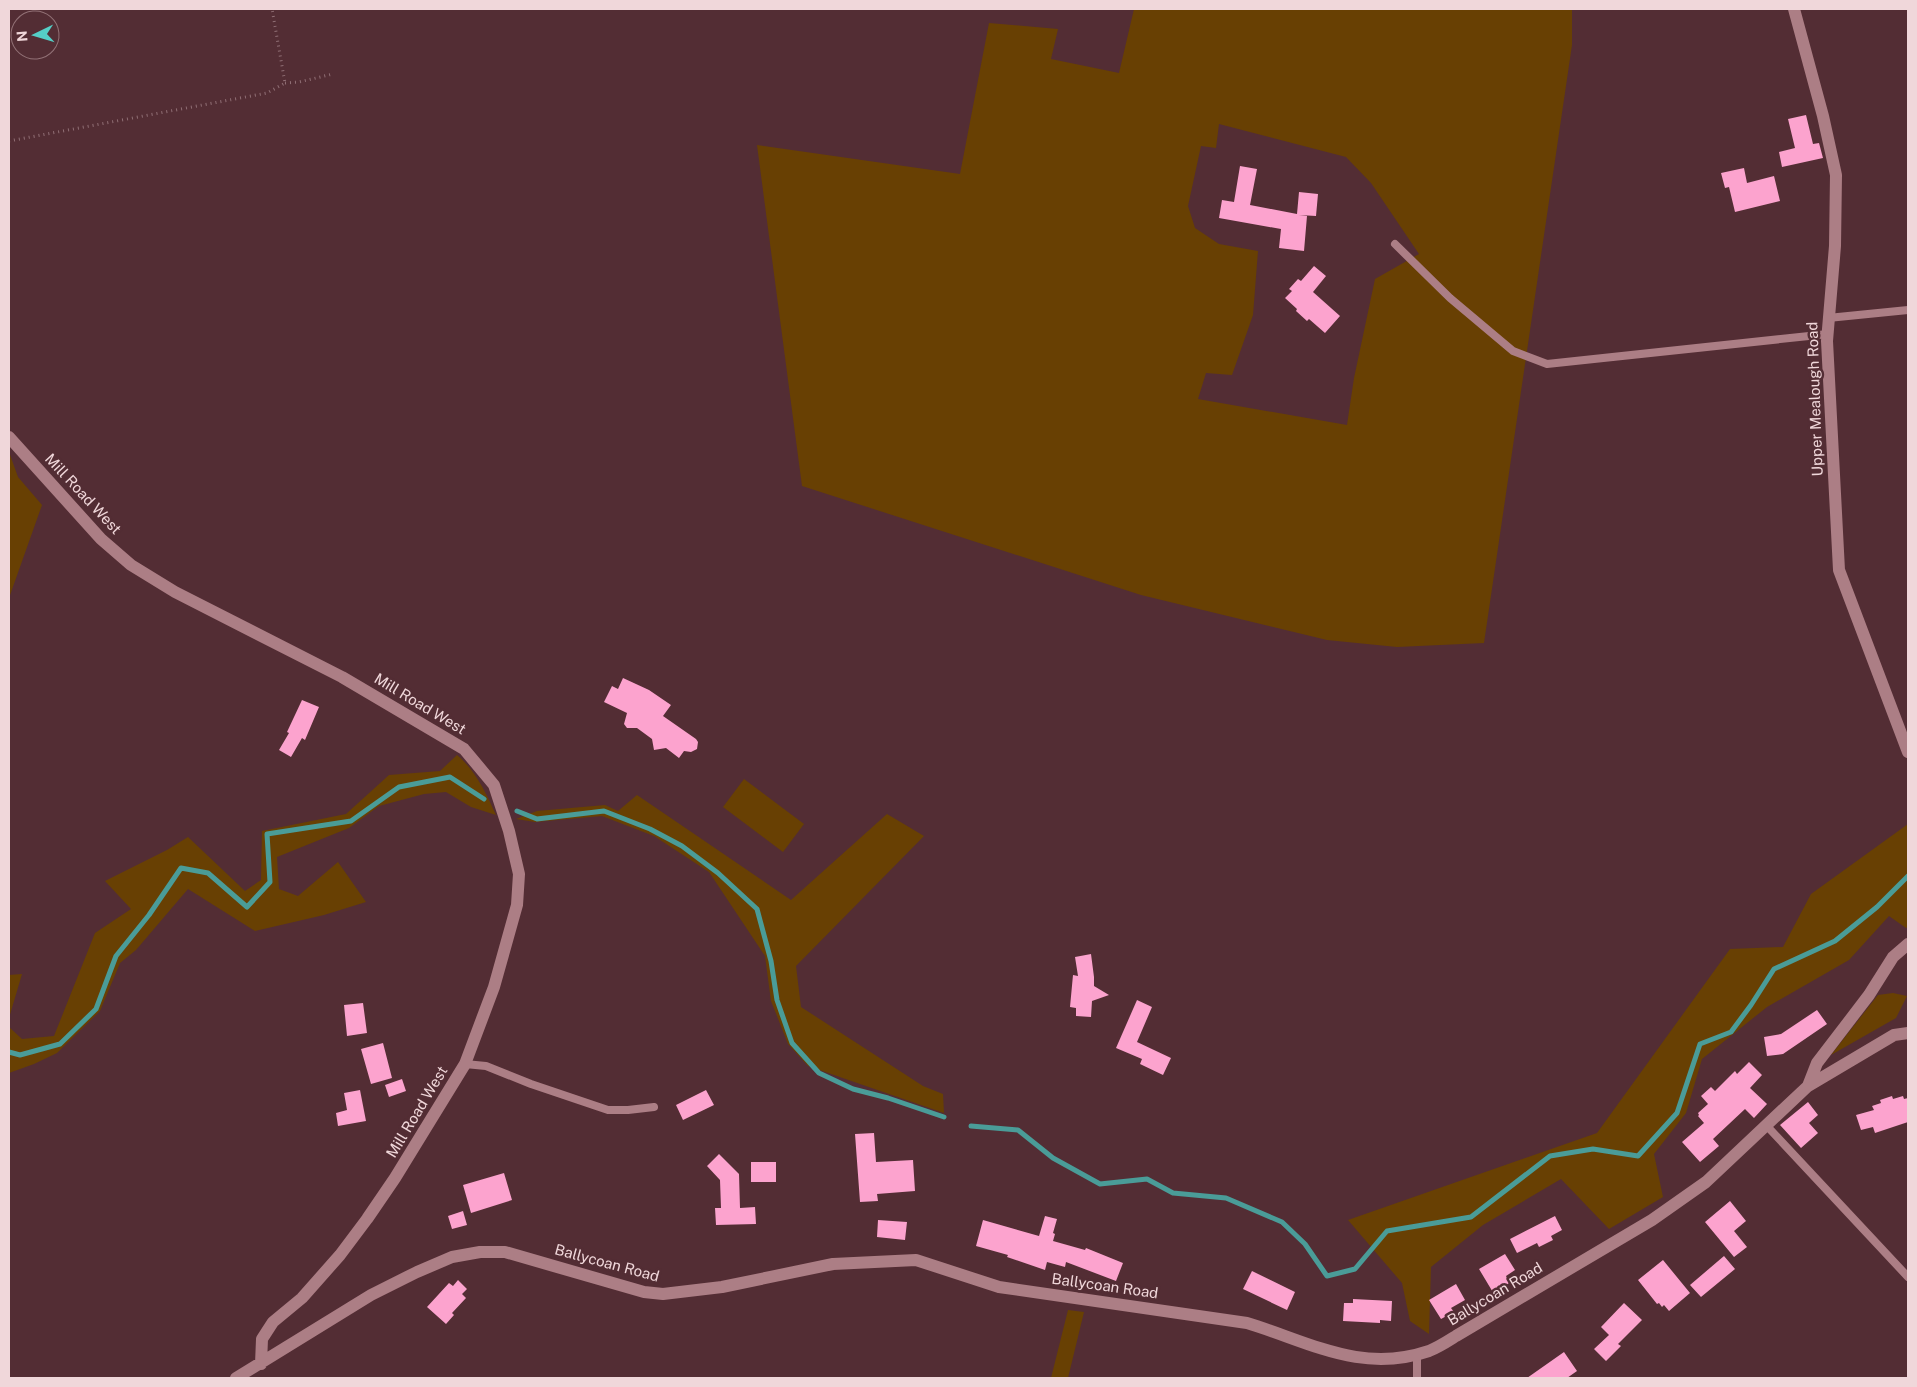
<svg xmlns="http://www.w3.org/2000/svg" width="1917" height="1387" font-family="'Public Sans',sans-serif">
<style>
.green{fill:#684003;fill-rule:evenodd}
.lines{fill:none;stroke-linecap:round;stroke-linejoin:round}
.stream{stroke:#4a9c98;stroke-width:5}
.building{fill:#fca3ce}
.path{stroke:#906f75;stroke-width:3;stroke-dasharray:1 4;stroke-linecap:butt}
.lane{stroke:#ac7e85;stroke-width:8}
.street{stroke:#ac7e85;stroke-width:12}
.labels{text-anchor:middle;stroke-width:5;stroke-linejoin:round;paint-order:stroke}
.street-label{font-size:15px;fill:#f0d7da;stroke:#532d34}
</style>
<rect width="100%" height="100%" fill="#532d34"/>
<path class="green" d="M1134 9H1572V45L1484 643 1397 647 1327 640 1141 595 802 486 757 145 960 174 989 23 1058 29 1051 59 1119 73ZM1219 124 1346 157 1371 183 1419 254 1375 279 1354 378 1347 425 1198 399 1206 373 1232 375 1253 315 1258 251 1219 244 1195 228 1188 206 1201 146 1216 148Z
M9 452 18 477 42 505 9 598Z
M457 755C476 771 486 793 496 815L471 807 446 792 424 794 379 806 349 828 277 857 279 889 298 896 338 862 366 902 324 915 255 931 188 889 136 950 120 963 100 1011 57 1053 34 1064 9 1073V1027L22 1039 54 1036 95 933 131 909 105 881 167 850 188 837 245 891 261 880 262 831 346 814 389 775 440 771Z
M744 779 804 824 783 852 723 807Z
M637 795 791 900 887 814 924 836 796 966 801 1007 923 1086 943 1094 944 1113 808 1066 788 1044 771 1001 765 956 709 872 654 836 602 816 535 822 516 819 537 811 605 805 618 811Z
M1908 824V927L1906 928 1889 916 1849 960 1767 1007 1702 1059 1686 1113 1654 1154 1663 1197 1609 1229 1561 1179 1483 1225 1431 1267 1429 1334 1410 1321 1402 1283 1348 1220 1597 1133 1730 949 1783 947 1811 894Z
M22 974 9 1018V975Z
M1893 993 1907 996 1896 1018 1831 1055 1878 995Z
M1068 1310 1084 1312 1068 1378H1051Z"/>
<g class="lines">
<path class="stream" d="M517 811 537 819 604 811 650 829 682 846 718 873 757 909 771 961 777 1000 792 1043 819 1073 853 1089 888 1098 944 1117
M9 1052 20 1055 60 1044 96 1009 116 956 149 915 181 868 208 873 247 907 270 882 267 834 351 821 399 787 450 777 484 799
M971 1126 1018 1130 1053 1158 1100 1184 1147 1179 1173 1193 1226 1198 1282 1222 1305 1244 1327 1276 1355 1269 1387 1231 1471 1217 1550 1156 1593 1149 1638 1156 1677 1113 1700 1044 1731 1032 1751 1005 1774 969 1835 941 1877 907 1908 876"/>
</g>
<path class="building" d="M1806 115 1813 144 1819 143 1823 158 1782 167 1779 152 1795 148 1788 119Z
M1240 166 1257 169 1250 205 1297 214 1299 192 1318 194 1316 216 1299 215 1307 216 1304 251 1279 248 1281 229 1219 218 1222 200 1234 202Z
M1744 168 1747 183 1774 176 1780 201 1735 212 1729 187 1725 188 1721 173Z
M1314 266 1326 276 1313 292 1340 316 1325 333 1309 319 1307 321 1296 311 1297 309 1285 298 1292 291 1289 289 1298 279 1301 281Z
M623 678 649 690 671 705 663 716 696 739 698 742 697 749 691 752 684 751 679 758 666 748 654 750 652 739 637 728H627L624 724 627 713 604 702 612 686 618 689Z
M302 700 319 707 305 740 302 738 291 757 279 750 289 733 287 732Z
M1091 954 1094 977V986L1109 995 1092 1001 1091 1017 1076 1016V1008L1070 1007 1073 975 1078 976 1075 957Z
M1137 1000 1152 1007 1137 1042 1171 1058 1163 1075 1140 1064 1142 1059 1116 1048Z
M363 1003 367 1033 347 1036 344 1005Z
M1817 1010 1827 1024 1783 1054 1767 1056 1764 1037 1781 1034Z
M383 1043 392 1078 371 1084 361 1049Z
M1749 1062 1762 1075 1750 1088 1767 1104 1754 1118 1745 1109 1713 1139 1719 1146 1700 1162 1682 1142 1704 1123 1698 1116 1699 1115 1698 1113 1708 1104 1701 1096 1711 1087 1715 1091 1735 1071 1737 1074Z
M402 1079 406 1091 389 1097 385 1085Z
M360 1090 366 1121 338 1126 336 1113 347 1110 344 1093Z
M706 1090 714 1105 683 1120 676 1105Z
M1892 1096 1893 1099 1903 1096 1904 1099 1908 1098V1122L1875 1133 1873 1127 1861 1130 1856 1115 1874 1110 1872 1106 1881 1103 1880 1100Z
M1808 1102 1818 1115 1809 1123 1818 1133 1801 1148 1780 1125Z
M874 1133 876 1162 913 1160 915 1191 877 1194 878 1201 860 1202 855 1134Z
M719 1154 739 1174 740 1208 755 1207 756 1224 716 1225 715 1208H721L720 1180 707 1166Z
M751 1162H776V1182H751Z
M504 1173 512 1200 471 1213 463 1185Z
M1730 1201 1746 1221 1734 1231 1747 1247 1734 1257 1705 1222Z
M463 1211 467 1225 452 1229 448 1216Z
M1045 1216 1057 1219 1053 1233 1055 1234 1053 1241 1085 1250 1086 1248 1123 1263 1116 1281 1066 1262 1065 1267 1047 1262 1045 1270 1007 1257 1008 1255 976 1246 983 1220 1039 1236Z
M1555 1216 1562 1230 1551 1236 1553 1240 1539 1247 1537 1243 1517 1253 1510 1239Z
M878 1220 907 1222 905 1240 877 1237Z
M1505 1254 1515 1270 1506 1276 1509 1283 1505 1286 1508 1292 1497 1299 1479 1269Z
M1724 1256 1735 1269 1701 1297 1690 1285Z
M1663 1260 1690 1293 1669 1311 1664 1305 1662 1307 1659 1303 1657 1304 1638 1280Z
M1252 1271 1295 1292 1287 1310 1243 1289Z
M458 1280 467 1289 462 1294 466 1298 452 1313 454 1315 446 1324 427 1307 449 1283 453 1286Z
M1456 1284 1465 1300 1451 1308 1454 1312 1441 1319 1429 1300Z
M1353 1299 1392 1301 1391 1321 1380 1320V1323L1343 1321 1344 1303H1353Z
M1624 1303 1642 1320 1618 1344 1621 1346 1606 1361 1594 1349 1609 1335 1601 1327Z
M1564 1352 1577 1371 1567 1378H1527Z"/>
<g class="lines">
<path class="path" d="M285 83 299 82 333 74
M9 141 267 93 285 83 272 9"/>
<path class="lane" d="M1395 244 1450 298 1513 351 1547 364 1828 334
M1828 318 1908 310
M465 1064 486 1066 531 1084 608 1110H628L654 1107
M1766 1125 1908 1277
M1417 1354V1378"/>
<path class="street" d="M1794 9 1823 116 1836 175 1835 246 1827 341 1839 570 1908 752
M9 437 101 539 131 565 175 592 342 677 464 749 494 785 509 831 519 874 517 905 494 987 465 1064 395 1178 367 1219 340 1255 302 1298 273 1322 262 1339 261 1364
M1808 1086 1817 1063 1869 995 1893 957 1908 944
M236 1378 371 1295 417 1272 452 1257 480 1252H505L644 1292 663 1294 722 1287 833 1264 916 1260 999 1287 1247 1323C1310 1342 1361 1374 1429 1351 1439 1347 1448 1341 1456 1336L1652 1220 1706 1182 1808 1086 1894 1035 1908 1033"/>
</g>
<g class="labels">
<g class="street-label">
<text transform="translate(1815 399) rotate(-92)" y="5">Upper Mealough Road</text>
<text transform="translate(83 494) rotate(47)" y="5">Mill Road West</text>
<text transform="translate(420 704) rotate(31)" y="5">Mill Road West</text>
<text transform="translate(417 1112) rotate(-59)" y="5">Mill Road West</text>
<text transform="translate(607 1263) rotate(15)" y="5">Ballycoan Road</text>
<text transform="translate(1105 1286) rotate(8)" y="5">Ballycoan Road</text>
<text transform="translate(1495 1294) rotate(-31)" y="5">Ballycoan Road</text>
</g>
</g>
<rect width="1917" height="1387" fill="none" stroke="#f0d7da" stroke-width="20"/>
<g transform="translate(35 35) rotate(265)"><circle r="24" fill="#532d34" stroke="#927176"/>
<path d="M0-4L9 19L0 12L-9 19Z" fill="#55cec6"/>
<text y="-8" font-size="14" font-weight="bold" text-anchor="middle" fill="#f0d7da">N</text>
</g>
</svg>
